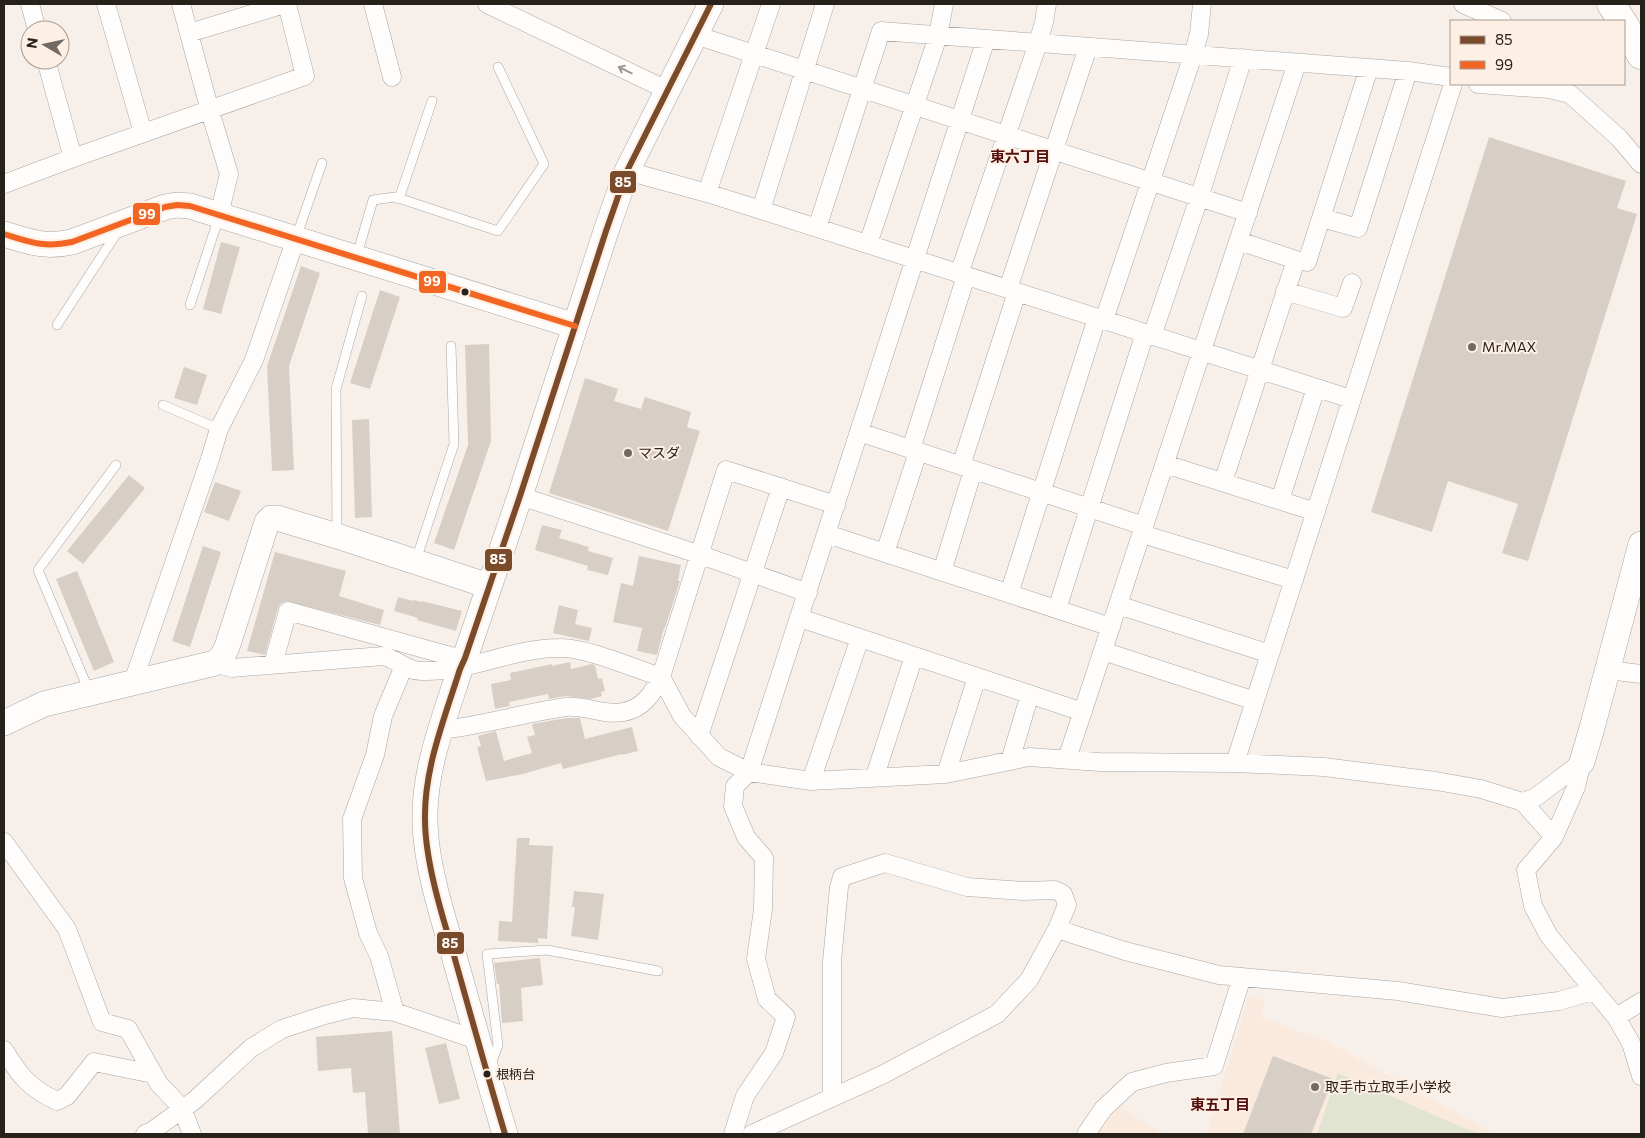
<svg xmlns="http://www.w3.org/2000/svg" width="1645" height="1138" font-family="Commissioner,'Noto Sans JP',sans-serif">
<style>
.built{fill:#fae9dd}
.green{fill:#e0e4d1}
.building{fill:#d7cec6}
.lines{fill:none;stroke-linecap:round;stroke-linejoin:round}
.lane-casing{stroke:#aba5a0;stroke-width:10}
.street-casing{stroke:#aba5a0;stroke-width:19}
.secondary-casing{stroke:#aba5a0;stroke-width:26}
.primary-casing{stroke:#aba5a0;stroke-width:29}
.lane{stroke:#fefdfc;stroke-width:9}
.street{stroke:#fefdfc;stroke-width:18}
.secondary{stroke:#fefdfc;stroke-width:25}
.primary{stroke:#fefdfc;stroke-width:28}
.bus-1-casing{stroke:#fdefe4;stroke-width:10}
.bus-2-casing{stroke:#fdefe4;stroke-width:10}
.bus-1{stroke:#7a4b2a;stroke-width:6}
.bus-2{stroke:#f26522;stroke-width:6}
.oneway{stroke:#9d9a97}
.bus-dot{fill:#27211c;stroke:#fdefe4;stroke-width:2}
.poi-dot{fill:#706964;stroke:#fdefe4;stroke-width:2}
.labels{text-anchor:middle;stroke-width:4;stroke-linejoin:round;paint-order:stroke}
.bus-label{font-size:13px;fill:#27211c;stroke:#fdefe4;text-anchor:start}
.poi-label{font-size:14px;fill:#27211c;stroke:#fdefe4;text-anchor:start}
.neighbourhood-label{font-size:15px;font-weight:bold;fill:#530f0b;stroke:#fdefe4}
.line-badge{stroke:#fdefe4;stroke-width:2}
.badge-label{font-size:14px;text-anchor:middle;font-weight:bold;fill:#fff}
</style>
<rect width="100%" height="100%" fill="#f7f0ea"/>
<path class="built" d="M1249 996 1265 1001 1260 1017 1328 1042 1495 1134H1204L1208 1131Z
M1118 1106 1163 1134H1097Z"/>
<path class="green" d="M1338 1073 1478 1134H1317Z"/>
<path class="building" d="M1489 137 1626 181 1617 208 1637 214 1528 561 1502 553 1518 504 1448 481 1432 532 1371 512Z
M221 242 240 247 221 314 203 309Z
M301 266 320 273 289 366 294 470 272 471 267 366Z
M380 290 400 297 370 389 350 383Z
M489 344 491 441 454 550 434 543 468 445 465 345Z
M184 367 207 375 197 405 174 398Z
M585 378 618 389 614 401 641 409 645 397 691 412 687 427 700 431 668 531 549 493Z
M369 419 372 517 355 518 352 420Z
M129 475 145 488 83 564 67 551Z
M215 482 241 491 229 521 204 512Z
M542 525 562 530 559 538 589 547 588 551 613 558 608 575 587 570 588 566 535 550Z
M203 546 221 552 190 647 172 641Z
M275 552 346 571 339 596 384 610 380 625 286 601 281 603 278 608 265 655 247 651Z
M639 556 681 565 678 581H680L665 628H664L657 655 637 651 642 628 613 622 621 583 633 586Z
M77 571 114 662 94 671 56 579Z
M398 597 413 601V600L422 602V601L462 611 456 631 417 620 418 618 394 611Z
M559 605 578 610 575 624 592 628 589 641 553 633Z
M570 662 571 669 592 664 595 665 598 679 602 678 605 691 601 692 602 696 591 699 566 696 549 699 548 694 509 702 510 706 495 709 491 684 511 680 510 673 552 664V666Z
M567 718H580L585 739 632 727 638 751 622 755V754L563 769 561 763 523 774 486 781 477 747 481 746 478 736 496 731 504 761 532 753 527 737 535 735 532 724Z
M517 838H530L529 845 553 846 547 939 538 938V943L498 941 499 921 512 922Z
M574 891 604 894 598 940 571 936 575 907H572Z
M540 958 543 985 521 988 523 1021 502 1023 499 984H497L494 963Z
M392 1031 400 1134H368L365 1092 353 1093 351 1068 318 1071 316 1037Z
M446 1043 460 1099 439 1104 425 1048Z
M1273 1056 1333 1079 1311 1134H1243Z"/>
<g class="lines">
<g class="lane-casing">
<path id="lane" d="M399 199 432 101
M296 238 322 163
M357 255 373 200 395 197 498 231 544 164 498 67
M190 305 219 217
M57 325 118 231
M163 405 219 429
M337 534 336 389 362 296
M416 560 454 444 451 346
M89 691 38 570 116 465
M491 1064 498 1045 487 954 547 950 658 971"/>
</g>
<g class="street-casing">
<path id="street" d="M30 4 37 30
M106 4 143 133
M181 4 210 111 229 174 219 215
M373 4 392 77
M487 4 669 91
M1463 4 1502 21
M189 33 285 4
M695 35 1248 213
M46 60 73 158
M1478 84 1549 89 1570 94 1619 138 1641 164
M627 171 707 193 761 210 1351 399
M4 184 73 158 305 76 287 4
M707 193 771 4
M761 210 825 4
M1322 218 1358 228 1408 71
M817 228 881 31 1408 71 1451 77
M1239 241 1296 260 1307 262 1369 68
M868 244 938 36 944 4
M959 274 1038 43 1044 22 1047 4
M1008 289 1088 47
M1285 291 1343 308 1352 283
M1104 320 1193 55 1199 34 1202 4
M1152 336 1199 198 1243 58
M859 432 1144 526
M911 449 966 276
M1165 464 1316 512
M961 466 1017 292
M1223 482 1296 260
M520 496 698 554 808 593
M1280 500 1316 388
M827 534 1111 627
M1142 534 1294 580
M885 553 918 452
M942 572 973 470
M1009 594 1097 318
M1118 605 1270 654
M1057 609 1145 333
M800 618 1083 712
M1103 651 1255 701
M215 663 232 668 383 656C397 659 406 671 421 671 468 673 512 648 559 648 586 647 633 668 661 677L682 716 719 757 749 772 811 781 946 774 1029 757 1100 762 1235 763 1324 767 1436 781 1481 789 1523 802
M273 664 288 611 450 656 465 658
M1608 670 1641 674
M133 682 210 459 219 429 254 360 296 238
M442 730C484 725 524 713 566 707 585 705 604 716 623 712 643 709 653 693 661 677L726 470 836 505
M699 736 781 487
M1067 759 1297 63
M1010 761 1030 694
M1582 762 1576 787 1554 837 1526 870 1533 906 1549 936 1616 1017 1631 1043 1641 1076
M1235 763 1453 84
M946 774 977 677
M875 776 914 656
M811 781 860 638
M1554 837 1523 802 1536 797 1582 762
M4 842 67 929 102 1022 128 1029 159 1084 182 1108 192 1134
M1057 929 1125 951 1219 975 1398 991 1502 1008 1559 1001 1593 991
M395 1012 379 956 368 933 353 878 352 819 375 755 383 716 404 666
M1616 1017 1641 1002
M4 1050C20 1076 29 1088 57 1101L67 1096 94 1062 153 1074
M145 1134 152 1131 195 1100 251 1048 282 1029 325 1015 353 1008 395 1012 477 1040
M733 1134 745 1096 774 1053 786 1017 767 999 756 959 763 909 764 858 746 837 733 806 735 786 749 772 986 39
M752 1134 882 1075 997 1014 1029 980 1057 929 1067 905 1063 894 1055 890 1023 891 967 887 885 863 842 877 839 887 832 961V1097
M1086 1134 1103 1109 1132 1082 1166 1073 1214 1066 1242 977"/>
</g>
<g class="secondary-casing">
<path id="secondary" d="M4 234C30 242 44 248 72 242L165 207 177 205 190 206 575 326
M4 723 44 704 215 663 222 657 227 647 267 522 271 518H277L337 536 489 586
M1582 762 1592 728 1641 544
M505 1134C487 1074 470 1013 453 952 441 912 425 860 425 819 424 768 445 717 460 669L465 658 520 496 606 231 627 171 711 4"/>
</g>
<g class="primary-casing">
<path id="primary" d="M1611 4 1622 21
M1624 24 1641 55"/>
</g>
<use href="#lane" class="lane"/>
<use href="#street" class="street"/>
<use href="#secondary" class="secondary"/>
<use href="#primary" class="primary"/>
<g class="bus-1-casing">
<path id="bus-1" d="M505 1134C487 1074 470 1013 453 952 441 912 425 860 425 819 424 768 445 717 460 669L465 658 520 496 606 231 627 171 711 4"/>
</g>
<g class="bus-2-casing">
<path id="bus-2" d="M4 234C30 242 44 248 72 242L165 207 177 205 190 206 575 326"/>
</g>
<use href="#bus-1" class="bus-1"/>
<use href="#bus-2" class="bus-2"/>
</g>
<defs><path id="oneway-shaft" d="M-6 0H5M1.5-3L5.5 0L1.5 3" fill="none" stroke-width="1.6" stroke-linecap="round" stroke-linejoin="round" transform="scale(1.25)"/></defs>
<use class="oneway" href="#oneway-shaft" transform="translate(625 70) rotate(-154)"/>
<g class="bus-dot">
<circle cx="465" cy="292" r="4.5"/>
<circle cx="487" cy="1074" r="4.5"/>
</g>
<g class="poi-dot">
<circle cx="1472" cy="347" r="5"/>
<circle cx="628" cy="453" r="5"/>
<circle cx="1315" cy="1087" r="5"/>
</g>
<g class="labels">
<g class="bus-label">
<text x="496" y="1079">根柄台</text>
</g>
<g class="poi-label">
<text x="1482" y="352">Mr.MAX</text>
<text x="638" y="458">マスダ</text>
<text x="1325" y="1092">取手市立取手小学校</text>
</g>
<g class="neighbourhood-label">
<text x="1020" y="162">東六丁目</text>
<text x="1220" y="1110">東五丁目</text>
</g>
</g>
<g class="line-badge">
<rect x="609" y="170" width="28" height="24" rx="5" fill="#7a4b2a"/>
<rect x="132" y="202" width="29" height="24" rx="5" fill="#f26522"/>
<rect x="418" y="270" width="29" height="24" rx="5" fill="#f26522"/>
<rect x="484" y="548" width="29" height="24" rx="5" fill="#7a4b2a"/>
<rect x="436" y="931" width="29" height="24" rx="5" fill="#7a4b2a"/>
</g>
<g class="badge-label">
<text x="623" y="187">85</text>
<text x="147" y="219">99</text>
<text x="432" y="286">99</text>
<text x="498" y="564">85</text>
<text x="450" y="948">85</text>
</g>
<rect width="1645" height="1138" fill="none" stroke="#27211c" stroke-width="10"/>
<rect x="1450" y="20" width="175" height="65" fill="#fdefe4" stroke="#a79d94"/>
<rect x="1460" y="36" width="25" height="8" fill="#7a4b2a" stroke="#a79d94"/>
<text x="1495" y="45" font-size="15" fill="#27211c">85</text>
<rect x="1460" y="61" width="25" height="8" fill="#f26522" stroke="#a79d94"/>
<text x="1495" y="70" font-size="15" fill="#27211c">99</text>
<g transform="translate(45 45) rotate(279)"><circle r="24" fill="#fdefe4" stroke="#a79d94"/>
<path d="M0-4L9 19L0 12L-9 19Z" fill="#706964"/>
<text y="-8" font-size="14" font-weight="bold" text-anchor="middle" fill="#27211c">N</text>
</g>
</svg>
